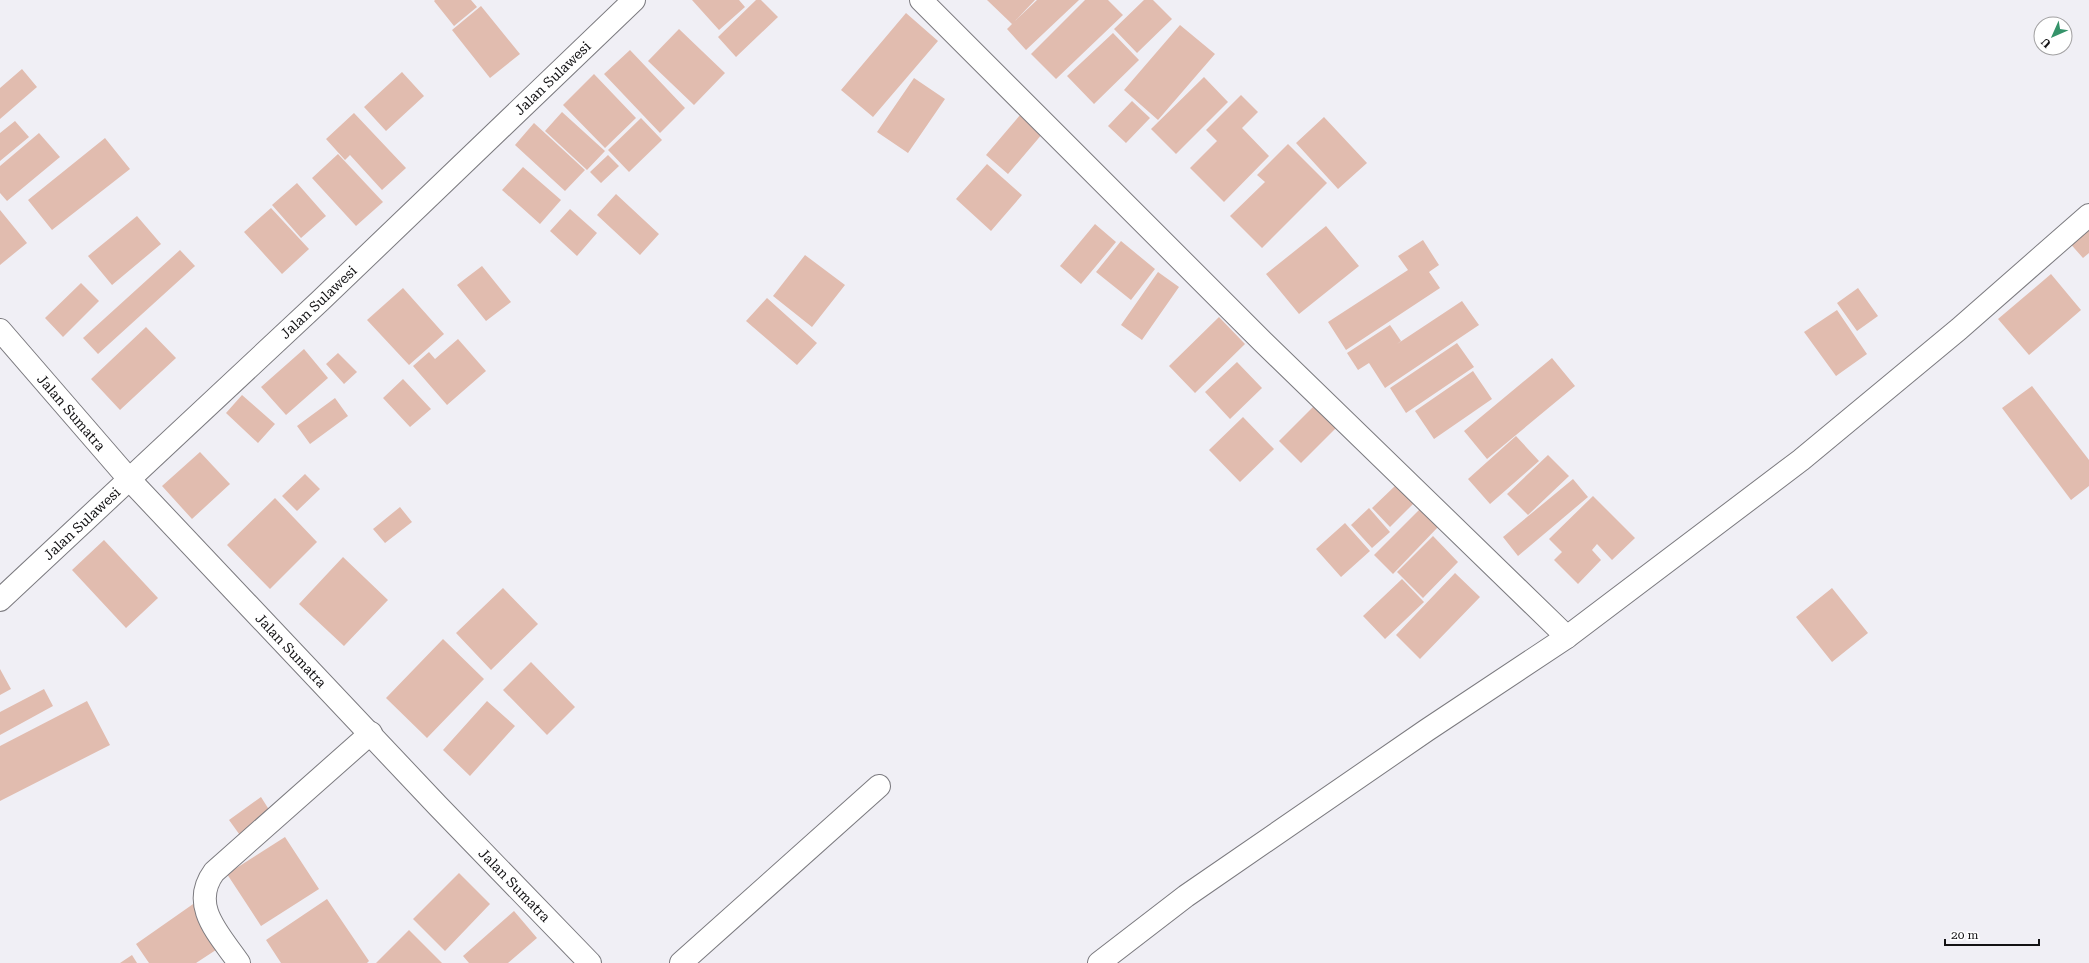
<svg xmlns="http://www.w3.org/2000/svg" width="2089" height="963" font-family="'Roboto Serif',serif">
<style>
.building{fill:#e1bcaf}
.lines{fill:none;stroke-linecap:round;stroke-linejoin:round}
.minor-casing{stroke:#7b7a7f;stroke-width:24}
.minor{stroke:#fff;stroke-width:22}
.labels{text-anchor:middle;stroke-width:3;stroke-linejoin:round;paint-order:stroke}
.street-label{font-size:14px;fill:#131214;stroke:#fff}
</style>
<rect width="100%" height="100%" fill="#f0eff5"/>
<path class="building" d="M435 0H471L477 7 454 26 434 1Z
M692 0H739L745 7 719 30Z
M756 0H761L778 17 736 57 718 37Z
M987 0H1035L1015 21 1037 0H1079L1026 50 1007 29 1012 24Z
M1085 0H1108L1123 15 1056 79 1031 54Z
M1144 0H1153L1172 19 1137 53 1114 29Z
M481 6 520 54 490 78 452 30Z
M906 13 938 41 873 117 841 90Z
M1180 25 1215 54 1158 120 1124 90Z
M679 29 725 73 694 105 648 61Z
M1113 33 1139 60 1094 104 1067 76Z
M630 50 685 108 660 133 604 74Z
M22 69 37 87 0 119V88Z
M402 72 424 96 386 131 364 107Z
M594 74 636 118 605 148 563 105Z
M1204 77 1228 102 1176 154 1151 129Z
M914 78 945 99 908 153 877 132Z
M1241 95 1258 112 1242 128 1269 156 1224 202 1190 168 1217 141 1206 130Z
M1132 101 1150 118 1126 143 1108 126Z
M562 112 605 151 587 170 545 131Z
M354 113 406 168 382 190 350 155 345 160 326 139Z
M1021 114 1043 133 1008 174 986 155Z
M1324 117 1367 163 1338 189 1296 143Z
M641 118 662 140 629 172 608 150Z
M15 121 29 137 0 161V133Z
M534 123 585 170 565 191 515 145Z
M39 133 60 157 7 201 0 193V166Z
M105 138 130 169 52 230 28 200Z
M1288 144 1327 183 1262 248 1230 216 1265 182 1257 175Z
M338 154 383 202 356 226 312 178Z
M608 155 619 166 601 183 590 172Z
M987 164 1022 195 991 231 956 199Z
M523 167 561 200 540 224 502 190Z
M297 183 326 216 301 238 272 205Z
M616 194 659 234 640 255 597 215Z
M271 208 309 249 282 274 244 232Z
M570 209 597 233 577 256 550 231Z
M0 210 27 243 0 265Z
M137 216 161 244 112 285 88 256Z
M2089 221V253L2083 258 2067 240Z
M1095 224 1116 242 1081 284 1060 266Z
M1326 226 1359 266 1299 314 1266 274Z
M1423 240 1439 265 1429 272 1440 288 1346 350 1328 322 1408 270 1398 256Z
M1121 241 1155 269 1131 300 1096 272Z
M180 250 195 266 98 354 83 338Z
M805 255 845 285 812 327 773 296Z
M482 266 511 302 486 321 457 285Z
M1158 272 1179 287 1142 340 1121 325Z
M2051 274 2081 310 2029 355 1998 319Z
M81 283 99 301 63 337 45 318Z
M403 288 444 334 409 365 367 320Z
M1858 288 1878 316 1857 331 1837 303Z
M767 298 817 343 797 365 746 321Z
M1462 301 1479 325 1385 388 1369 363 1358 370 1347 353 1390 325 1401 341 1397 344Z
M1837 310 1867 354 1836 376 1804 332Z
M1219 317 1245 344 1195 393 1169 366Z
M146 327 176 358 120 410 91 379Z
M458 339 486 371 447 405 413 366 429 352 435 359Z
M1457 343 1474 367 1406 413 1390 388Z
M304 349 328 378 286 415 261 387Z
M338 353 357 372 344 384 326 364Z
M1552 358 1575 386 1487 459 1464 431Z
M1237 362 1262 388 1230 419 1205 392Z
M1473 371 1492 399 1434 439 1415 411Z
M403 379 431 409 410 427 383 398Z
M2032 386 2089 460V486L2071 500 2002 408Z
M242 395 275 424 258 443 226 413Z
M335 398 348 416 310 444 297 426Z
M1316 404 1338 426 1301 463 1279 441Z
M1243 417 1274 449 1240 482 1209 450Z
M1516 436 1539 461 1490 504 1468 479Z
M200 452 230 484 192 519 162 486Z
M1548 455 1569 476 1528 515 1507 494Z
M305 474 320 489 297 511 282 496Z
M1573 479 1588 497 1518 556 1503 537Z
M1396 485 1414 503 1390 527 1372 508Z
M1593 496 1635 538 1612 560 1597 544 1592 550 1601 560 1578 584 1554 560 1562 552 1549 539Z
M275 498 317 542 270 589 227 545Z
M400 507 412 522 385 543 373 529Z
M1369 508 1390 532 1372 548 1351 525Z
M1420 509 1438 527 1393 574 1374 555Z
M1345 523 1370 551 1341 577 1316 549Z
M1433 536 1458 562 1423 598 1397 572Z
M104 540 158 598 126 628 72 570Z
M343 557 388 600 344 646 299 604Z
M1455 573 1480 597 1420 659 1396 635Z
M1402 579 1424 602 1385 639 1363 616Z
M503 588 538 624 491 670 456 633Z
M1832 588 1868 633 1832 662 1796 617Z
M443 639 484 679 427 738 386 698Z
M531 662 575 707 547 735 503 690Z
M0 669 11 689 0 695Z
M44 689 53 706 0 735V712Z
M87 701 110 745 0 801V746Z
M487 701 515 726 470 776 443 750Z
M261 797 273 816 242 838 229 820Z
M285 837 319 889 261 926 227 874Z
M459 873 490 904 445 951 413 919Z
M327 899 369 961 367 963H281L266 940Z
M196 902 225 944 196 963H149L136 944Z
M514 911 537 938 508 963H469L463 956Z
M409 930 442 963H376Z
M132 955 137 963H120Z"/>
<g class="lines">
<g class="minor-casing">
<g id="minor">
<path d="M921 0 1263 342 1567 637"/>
<path id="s1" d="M0 330 129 479 437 805 590 963"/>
<path id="s2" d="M0 600 320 301 634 0"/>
<path d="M239 963C220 935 189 906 214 872L371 733"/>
<path d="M681 963 879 786"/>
<path d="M1099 963 1186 896 1427 730 1567 637 1801 460 1959 329 2089 215"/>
</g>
</g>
<use href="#minor" class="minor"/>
</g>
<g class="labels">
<g class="street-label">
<text dy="5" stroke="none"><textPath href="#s2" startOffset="760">Jalan Sulawesi</textPath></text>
<text dy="5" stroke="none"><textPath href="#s2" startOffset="436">Jalan Sulawesi</textPath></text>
<text dy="5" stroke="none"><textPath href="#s1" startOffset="109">Jalan Sumatra</textPath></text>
<text dy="5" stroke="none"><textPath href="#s2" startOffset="112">Jalan Sulawesi</textPath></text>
<text dy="5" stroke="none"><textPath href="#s1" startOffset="433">Jalan Sumatra</textPath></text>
<text dy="5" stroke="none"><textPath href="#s1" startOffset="757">Jalan Sumatra</textPath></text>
</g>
</g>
<g transform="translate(2053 36) rotate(225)"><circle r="19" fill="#ffffff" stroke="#a1a0a1"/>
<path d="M0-3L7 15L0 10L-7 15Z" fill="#35936a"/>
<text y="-6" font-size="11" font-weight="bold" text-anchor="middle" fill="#131214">U</text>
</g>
<path d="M1945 939v6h94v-6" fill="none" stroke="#131214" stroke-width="2"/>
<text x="1951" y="939" font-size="12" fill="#131214" stroke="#ffffff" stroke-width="3" paint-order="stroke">20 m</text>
</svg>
